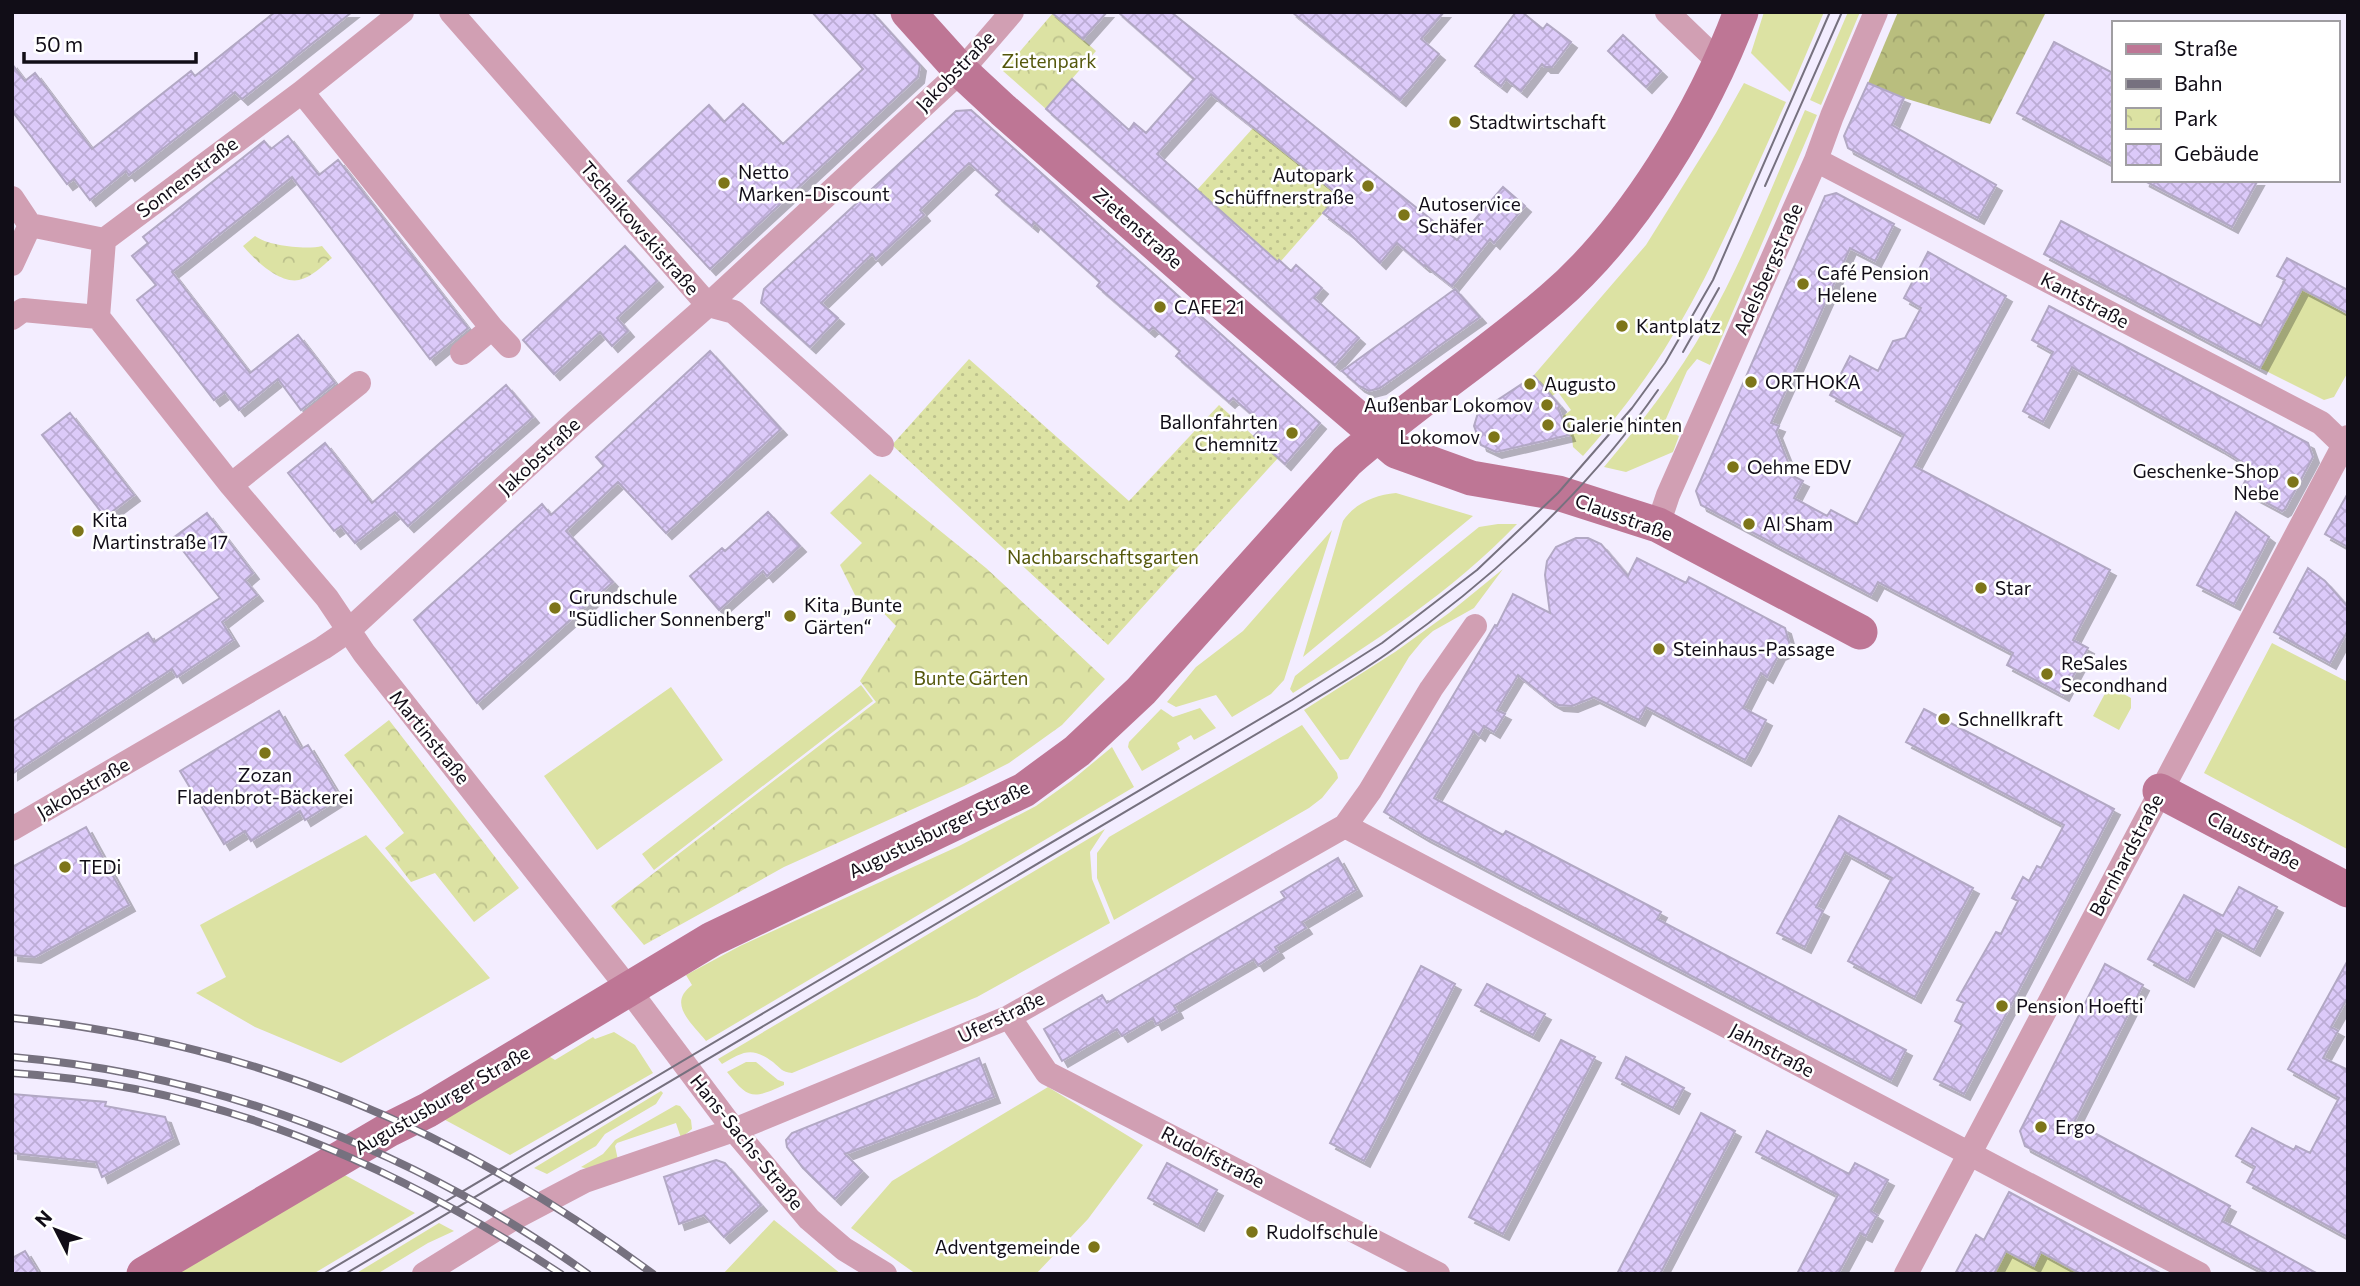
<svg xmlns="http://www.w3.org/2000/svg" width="2360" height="1286" font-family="Commissioner,sans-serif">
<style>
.grass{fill:#dce2a3}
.forest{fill:url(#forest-crowns)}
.park{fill:url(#park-crowns)}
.garden{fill:url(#garden-dots)}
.building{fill:url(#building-cross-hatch);stroke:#b2a8c4;stroke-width:2;filter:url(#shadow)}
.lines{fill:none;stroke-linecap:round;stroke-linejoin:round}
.street{stroke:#d19fb3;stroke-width:24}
.secondary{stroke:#be7695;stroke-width:35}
.tram{stroke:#76717f;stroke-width:2}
.rail-casing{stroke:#76717f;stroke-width:8}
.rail{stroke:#fff;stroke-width:5;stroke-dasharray:16;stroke-linecap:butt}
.poi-dot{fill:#7d7519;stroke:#fff;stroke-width:2.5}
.labels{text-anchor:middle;stroke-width:5;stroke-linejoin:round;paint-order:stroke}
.park-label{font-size:19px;fill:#54570b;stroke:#fff}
.street-label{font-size:19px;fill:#110d17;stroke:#fff}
.poi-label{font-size:19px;fill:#110d17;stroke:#fff;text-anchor:start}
</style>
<defs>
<pattern id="forest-crowns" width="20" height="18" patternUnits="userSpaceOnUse" patternTransform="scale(1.75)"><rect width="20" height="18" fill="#b9be7e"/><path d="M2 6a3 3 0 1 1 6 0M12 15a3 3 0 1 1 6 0" fill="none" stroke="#9ea26c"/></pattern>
<pattern id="park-crowns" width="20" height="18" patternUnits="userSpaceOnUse" patternTransform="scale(1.75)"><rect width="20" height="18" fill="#dce2a3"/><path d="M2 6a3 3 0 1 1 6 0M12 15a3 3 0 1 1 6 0" fill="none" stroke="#bcc18c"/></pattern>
<pattern id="garden-dots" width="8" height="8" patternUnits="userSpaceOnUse" patternTransform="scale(1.75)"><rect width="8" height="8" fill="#dce2a3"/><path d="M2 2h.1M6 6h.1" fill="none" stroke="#bcc18c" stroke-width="1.8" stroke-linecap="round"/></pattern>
<pattern id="building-cross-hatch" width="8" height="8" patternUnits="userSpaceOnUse" patternTransform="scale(1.75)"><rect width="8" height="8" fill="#dccaf9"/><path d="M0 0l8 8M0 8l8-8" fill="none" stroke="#bcacd5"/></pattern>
<filter id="shadow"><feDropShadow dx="6" dy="6" stdDeviation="0" flood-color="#0004"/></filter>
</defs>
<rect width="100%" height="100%" fill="#f3edff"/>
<path class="grass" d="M1764 12H1824L1790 92 1751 53Z
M1848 12H1860L1821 105 1810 100Z
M1744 83 1786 102C1748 185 1713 272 1664 350 1640 388 1613 422 1583 456L1573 447 1572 437 1569 435 1562 417 1571 410 1558 392 1552 396 1534 375 1646 245 1716 133Z
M1805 110 1817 115 1710 365 1697 359 1687 371 1662 428 1679 436 1673 452 1626 472 1604 467C1642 422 1678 376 1707 324 1745 256 1774 182 1805 110Z
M2302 289 2348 315V372L2334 397 2324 400 2260 368Z
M1396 493 1473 516 1303 657 1343 521C1355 503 1375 495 1396 493Z
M1498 524H1517C1452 592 1373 643 1293 693L1290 689 1295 676 1479 527Z
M1332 530 1284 680 1271 694 1232 717 1216 695 1176 707 1167 702 1196 667 1243 631Z
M1503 569 1474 608 1433 631 1423 640 1409 657 1348 759 1340 760 1304 710 1395 652 1449 613Z
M2272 643 2348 682 2347 849 2204 773Z
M861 685 873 701 654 870 642 854Z
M2109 686 2131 698V708L2119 730 2093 716Z
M671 687 723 760 597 850 544 776Z
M1200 708 1216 728 1194 740 1191 735 1177 743 1180 749 1142 771 1128 747 1129 742 1161 709 1173 717Z
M1302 725 1337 773 1338 778 1322 798 1309 808 1114 920 1097 878V853L1109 837Z
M1112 747 1134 787 706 1041C691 1022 667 1004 692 985L686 975 740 946 959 846 1036 806 1071 781Z
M1105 829 1090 852 1092 879 1110 923 977 997 792 1073C782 1072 780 1068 773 1062 751 1046 743 1052 722 1064L718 1059Z
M366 835 490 978 341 1063 255 1027 196 993 226 977 200 925Z
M614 1032 635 1045 653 1073 510 1155 436 1115 547 1055 555 1060 593 1037 595 1039Z
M746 1062H756L778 1080 784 1082V1085C753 1099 749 1100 727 1072Z
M1048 1087 1143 1145 1088 1219 1036 1274H916L851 1228 892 1181Z
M661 1091 663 1093 656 1104 605 1134 596 1146 547 1174 534 1168Z
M676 1105 680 1106 691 1120 692 1129 681 1138 676 1123 617 1143 615 1146 618 1160 588 1169 581 1167 603 1154 615 1140Z
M341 1173 415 1213 313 1274H176Z
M774 1220 841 1274H723Z
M439 1223 454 1231 428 1243 377 1274H355Z
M2006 1251 2033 1266 2041 1252 2081 1274H1994Z"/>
<path class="forest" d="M1898 12H2046L1990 124 1904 98 1868 83Z"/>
<path class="park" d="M1053 13 1096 51 1046 109 1003 71Z
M255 236C268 246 307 250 322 246L332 258C322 266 312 277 299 280 279 284 254 259 243 246Z
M870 474 986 568 1105 679 1062 725 1009 763 964 786 784 867 644 945 611 906 876 702 860 681 896 626 873 602 861 607 840 565 862 543 830 513Z
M389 720 519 888 474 922 435 873 411 882 385 848 404 833 344 755Z"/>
<path class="garden" d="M1253 128 1338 196 1281 261 1278 262 1197 190Z
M969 359 1129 501 1219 405 1278 458 1108 645 892 445Z"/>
<path class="building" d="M275 12H352L242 99 235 92 129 175 126 171 90 200 74 179 67 184 12 111V64L25 81 35 73 92 149 191 71 195 76Z
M812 12H872L920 65 918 77 710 269 628 181 709 105 724 122 743 104 783 144 863 69Z
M1051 12H1107L1083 39Z
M1118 12H1171L1457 240 1503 187 1525 206 1494 243 1490 239 1452 286 1425 265 1424 266 1397 243 1380 263 1349 233 1323 213 1339 195 1211 94 1157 154 1278 262 1279 260 1291 271 1296 265 1322 288 1314 298 1359 338 1335 365 1046 109 1072 79 1129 130 1134 123 1146 133 1194 79Z
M1292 12H1444L1421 39 1439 54 1400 100Z
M1516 12H1522L1543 29 1547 24 1571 42 1552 67H1545L1542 64 1521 91 1506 79 1501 86 1475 66Z
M1623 35 1661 71 1646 87 1608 51Z
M2054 42 2113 73V164L2017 113Z
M1868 83 1904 98 1892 125 1996 185 1978 218 1848 148 1844 136Z
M971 110 1320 423 1285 464 1254 436 1264 425 1233 398 1229 402 1176 356 1180 351 1153 327 1149 331 1097 286 1100 282 1034 222 1032 226 996 195 1000 191 969 163 920 210 924 215 876 259 872 254 821 303 838 318 810 347 761 303 764 289 956 111Z
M288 136 319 175 338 160 468 328 430 359 292 177 172 272 250 373 298 335 335 383 301 410 278 379 239 410 225 392 214 400 137 300 156 285 132 256 148 243 143 237 264 141 271 149Z
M2143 180H2258L2232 227Z
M1836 193 1894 224 1875 261 1850 248 1771 423 1779 426 1776 432 1788 462 1783 471 1803 481 1794 498 1827 516 1831 510 1857 524 1904 435 1830 395 1850 356 1878 371 1893 341 1905 338 1921 308 1904 298 1928 252 2006 296 1914 466 2110 570 2073 640 2088 648 2063 695 2007 665 2013 653 1878 582 1871 595 1701 505 1696 491 1825 196Z
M2061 221 2261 326 2285 280 2277 276 2287 258 2348 290V313L2302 289 2260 368 2044 254Z
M625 246 657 281 617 318 628 331 612 346 600 332 554 374 523 340Z
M1455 289 1480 317 1439 346 1380 388 1369 391 1359 386 1342 371Z
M2049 306 2308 443 2313 457 2285 509 2282 511 2241 489 2252 468 2218 447 2072 367 2043 422 2023 411 2053 352 2032 340Z
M710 351 781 429 666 533 618 482 566 531 613 582 477 703 414 620 542 504 551 515 604 466 596 457Z
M1534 376 1560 406 1558 408 1569 435 1496 452 1481 445 1474 426 1478 413Z
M506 385 533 417 408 526 395 512 355 543 341 526 334 531 288 473 325 443 372 503Z
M70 413 134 495 105 517 42 435Z
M2348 493V547L2325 534Z
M768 512 800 546 767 576 763 571 719 610 690 576 722 548 725 551Z
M2236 512 2269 537 2234 604 2197 585Z
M207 513 253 573 245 580 257 595 222 622 233 640 177 677 172 669 12 774V722L148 633 154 642 220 598 173 538Z
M1576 538H1588L1601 544 1628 576 1637 558 1686 583 1689 577 1785 628 1791 649 1779 654 1767 677 1761 673 1743 708 1766 720 1753 746 1745 760 1646 707 1639 720 1594 697 1572 706 1558 705 1549 700 1518 675 1497 710 1505 714 1494 732 1484 726 1479 735 1474 731 1434 798 1503 835 1506 831 1661 912 1657 919 1906 1050 1891 1080 1424 836 1384 812 1495 625 1497 626 1513 594 1550 613 1545 575 1547 561 1556 547Z
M2308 568 2325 581 2348 607V630L2330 663 2274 632Z
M1924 709 2114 809 1964 1094 1934 1079 1962 1025 1955 1021 1964 1003 1957 1000 1996 932 2001 934 2009 918 2018 901 2012 898 2023 877 2029 881 2037 866 2041 868 2064 825 1906 742Z
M279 711 301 749 308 745 340 798 305 820 300 811 251 841 245 831 224 844 180 771Z
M1839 816 1973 888 1915 997 1848 961 1892 878 1845 852 1816 907 1823 911 1805 947 1777 933Z
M86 827 129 905 35 957 12 955V867Z
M1338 858 1356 890 1302 922 1306 928 1275 947 1278 952 1258 965 1254 959 1174 1006 1177 1012 1156 1024 1153 1018 1122 1036 1117 1029 1062 1061 1044 1029 1102 995 1107 1003 1285 898 1281 892Z
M2239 887 2277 907 2254 950 2216 929 2188 981 2148 959 2184 895 2223 916Z
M2348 960V997L2331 1027 2338 1031 2323 1058 2348 1070V1237L2247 1182 2255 1167 2236 1156 2252 1128 2294 1150 2296 1146 2310 1153 2339 1098 2288 1069Z
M2105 964 2143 985 2074 1122 2230 1206 2222 1221 2318 1274H2268L2025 1146 2020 1131Z
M1421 966 1455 984 1364 1161 1330 1143Z
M1487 984 1545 1014 1533 1035 1475 1005Z
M1561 1040 1595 1057 1503 1234 1469 1217Z
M1626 1057 1684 1088 1673 1108 1616 1078Z
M979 1058 994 1097 845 1154 862 1171 835 1199 803 1168 787 1147 786 1140 792 1133Z
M12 1094 106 1102 105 1106 165 1117 173 1138 102 1177 96 1162 12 1153Z
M1701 1113 1735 1131 1660 1274H1617Z
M1767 1131 1849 1174 1855 1163 1888 1180 1871 1211 1877 1215 1866 1236 1860 1233 1838 1274H1797L1838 1195 1756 1152Z
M716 1160 725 1163 761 1205 724 1237 704 1215 679 1224 664 1177Z
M1167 1163 1217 1190 1198 1225 1148 1198Z
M2009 1192 2059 1219 2162 1274H2081L2041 1252 2034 1266 2006 1251 1994 1274H1955L1976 1235 1984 1240Z
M25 1251 39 1274H12V1258Z"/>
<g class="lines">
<path class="street" d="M451 12 708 305 734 312 882 445
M1667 12 1720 63
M302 92 492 328 509 346
M1816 160 2321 423 2348 449
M12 198 30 225 104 240
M12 264 30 225
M98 317 231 485 327 598 364 653 617 974 734 1130 809 1219 844 1249 885 1274
M98 317 104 240 302 92 402 12
M12 318 23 310 98 317
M462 353 492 328
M231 485 359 383
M1658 525 1668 495 1816 160 1832 116 1876 12
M1345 826 2199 1274
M12 829 323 648 348 631 575 422 708 305 961 71 1012 12
M1009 1017 1047 1073 1438 1274
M424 1274 511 1220 585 1181 734 1130 1009 1017 1345 826 1370 791 1431 689 1475 626
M1906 1274 2348 437"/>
<path class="secondary" d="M908 12 961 71 1003 110 1230 309 1396 451 1471 478 1558 493 1658 525 1860 632
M2160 791 2348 890
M144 1274 390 1129 428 1110 712 939 1024 790 1077 751 1141 691 1347 461C1412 404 1486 356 1552 299 1633 230 1704 111 1741 12"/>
<path class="tram" d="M1765 186 1842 12
M1683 352 1719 288
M323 1274 1292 700 1382 643 1477 570 1558 493 1632 408 1665 363 1713 280 1830 12
M345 1274 1297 710C1329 690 1362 672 1392 650 1493 578 1587 492 1658 390"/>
<g class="rail-casing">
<path id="rail" d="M12 1018C254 1042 459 1130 653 1274
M12 1057C222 1075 417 1152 588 1274
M12 1073C217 1086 391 1163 561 1274"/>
</g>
<use href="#rail" class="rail"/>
</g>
<g class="poi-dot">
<circle cx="1455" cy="122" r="7"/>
<circle cx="724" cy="183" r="7"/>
<circle cx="1368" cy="186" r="7"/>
<circle cx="1404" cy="215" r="7"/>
<circle cx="1803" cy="284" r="7"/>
<circle cx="1160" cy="307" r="7"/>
<circle cx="1622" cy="326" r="7"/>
<circle cx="1751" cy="382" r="7"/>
<circle cx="1530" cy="384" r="7"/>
<circle cx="1547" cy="405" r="7"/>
<circle cx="1548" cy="425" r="7"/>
<circle cx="1292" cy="433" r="7"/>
<circle cx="1494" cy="437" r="7"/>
<circle cx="1733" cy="467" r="7"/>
<circle cx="2293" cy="482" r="7"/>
<circle cx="1749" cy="524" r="7"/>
<circle cx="78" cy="531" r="7"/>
<circle cx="1981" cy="588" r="7"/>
<circle cx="555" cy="608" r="7"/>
<circle cx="790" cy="616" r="7"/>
<circle cx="1659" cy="649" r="7"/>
<circle cx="2047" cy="674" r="7"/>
<circle cx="1944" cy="719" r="7"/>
<circle cx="265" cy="753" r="7"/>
<circle cx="65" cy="867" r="7"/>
<circle cx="2002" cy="1006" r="7"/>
<circle cx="2041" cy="1127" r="7"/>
<circle cx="1252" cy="1232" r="7"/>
<circle cx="1094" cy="1247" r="7"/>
</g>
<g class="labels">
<g class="park-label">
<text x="1049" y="68">Zietenpark</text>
<text x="1103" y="564">Nachbarschaftsgarten</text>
<text x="971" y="685">Bunte Gärten</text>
</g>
<g class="street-label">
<text transform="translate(955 71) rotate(-46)" y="7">Jakobstraße</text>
<text transform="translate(187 177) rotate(-37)" y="7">Sonnenstraße</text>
<text transform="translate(640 228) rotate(49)" y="7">Tschaikowskistraße</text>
<text transform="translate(1138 228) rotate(41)" y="7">Zietenstraße</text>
<text transform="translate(1768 269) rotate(-66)" y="7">Adelsbergstraße</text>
<text transform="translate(2085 300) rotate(28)" y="7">Kantstraße</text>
<text transform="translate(539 456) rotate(-43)" y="7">Jakobstraße</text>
<text transform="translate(1624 517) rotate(20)" y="7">Clausstraße</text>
<text transform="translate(430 737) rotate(51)" y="7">Martinstraße</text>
<text transform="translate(83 788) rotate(-30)" y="7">Jakobstraße</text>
<text transform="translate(939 829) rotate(-26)" y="7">Augustusburger Straße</text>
<text transform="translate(2254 840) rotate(28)" y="7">Clausstraße</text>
<text transform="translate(2126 855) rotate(-62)" y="7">Bernhardstraße</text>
<text transform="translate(1001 1017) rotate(-26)" y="7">Uferstraße</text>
<text transform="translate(1772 1050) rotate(28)" y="7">Jahnstraße</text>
<text transform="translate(442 1100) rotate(-30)" y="7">Augustusburger Straße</text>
<text transform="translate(747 1142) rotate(51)" y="7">Hans-Sachs-Straße</text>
<text transform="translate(1213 1157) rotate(27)" y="7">Rudolfstraße</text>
</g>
<g class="poi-label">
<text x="1469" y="129">Stadtwirtschaft</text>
<text x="738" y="179">Netto<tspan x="738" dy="22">Marken-Discount</tspan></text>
<text x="1354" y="182" text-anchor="end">Autopark<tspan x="1354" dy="22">Schüffnerstraße</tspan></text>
<text x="1418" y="211">Autoservice<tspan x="1418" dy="22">Schäfer</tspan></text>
<text x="1817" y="280">Café Pension<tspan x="1817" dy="22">Helene</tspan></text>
<text x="1174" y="314">CAFE 21</text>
<text x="1636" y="333">Kantplatz</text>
<text x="1765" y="389">ORTHOKA</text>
<text x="1544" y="391">Augusto</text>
<text x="1533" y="412" text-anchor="end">Außenbar Lokomov</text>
<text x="1278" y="429" text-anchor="end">Ballonfahrten<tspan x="1278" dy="22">Chemnitz</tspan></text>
<text x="1562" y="432">Galerie hinten</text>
<text x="1480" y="444" text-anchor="end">Lokomov</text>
<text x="1747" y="474">Oehme EDV</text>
<text x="2279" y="478" text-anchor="end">Geschenke-Shop<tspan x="2279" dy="22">Nebe</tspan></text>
<text x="92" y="527">Kita<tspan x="92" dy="22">Martinstraße 17</tspan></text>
<text x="1763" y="531">Al Sham</text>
<text x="1995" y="595">Star</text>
<text x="569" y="604">Grundschule<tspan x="569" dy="22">"Südlicher Sonnenberg"</tspan></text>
<text x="804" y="612">Kita „Bunte<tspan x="804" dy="22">Gärten“</tspan></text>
<text x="1673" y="656">Steinhaus-Passage</text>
<text x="2061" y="670">ReSales<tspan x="2061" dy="22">Secondhand</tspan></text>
<text x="1958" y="726">Schnellkraft</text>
<text x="265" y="782" text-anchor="middle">Zozan<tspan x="265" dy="22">Fladenbrot-Bäckerei</tspan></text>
<text x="79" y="874">TEDi</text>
<text x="2016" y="1013">Pension Hoefti</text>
<text x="2055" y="1134">Ergo</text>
<text x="1266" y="1239">Rudolfschule</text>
<text x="1080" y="1254" text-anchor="end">Adventgemeinde</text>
</g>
</g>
<rect width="2360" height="1286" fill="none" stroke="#110d17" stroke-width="28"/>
<rect x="2112" y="21" width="228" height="161" fill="#ffffff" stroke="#a09ea2" stroke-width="2"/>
<rect x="2126" y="44" width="35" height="10" fill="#be7695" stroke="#a09ea2" stroke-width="2"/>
<text x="2174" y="56" font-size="21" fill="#110d17">Straße</text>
<rect x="2126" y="79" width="35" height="10" fill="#76717f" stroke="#a09ea2" stroke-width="2"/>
<text x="2174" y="91" font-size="21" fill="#110d17">Bahn</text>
<rect x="2126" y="108" width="35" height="21" fill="url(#park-crowns)" stroke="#a09ea2" stroke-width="2"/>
<text x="2174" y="126" font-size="21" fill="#110d17">Park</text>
<rect x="2126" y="144" width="35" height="21" fill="url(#building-cross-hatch)" stroke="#a09ea2" stroke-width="2"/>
<text x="2174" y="161" font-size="21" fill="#110d17">Gebäude</text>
<g transform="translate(56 1230) rotate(312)" stroke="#ffffff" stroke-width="5" paint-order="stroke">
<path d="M0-5L12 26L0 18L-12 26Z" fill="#110d17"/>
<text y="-10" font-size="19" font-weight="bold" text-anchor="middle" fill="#110d17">N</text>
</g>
<path d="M24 52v10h172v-10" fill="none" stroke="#110d17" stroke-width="3.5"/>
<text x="35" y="52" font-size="21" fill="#110d17" stroke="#ffffff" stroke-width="5" paint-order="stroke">50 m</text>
</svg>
